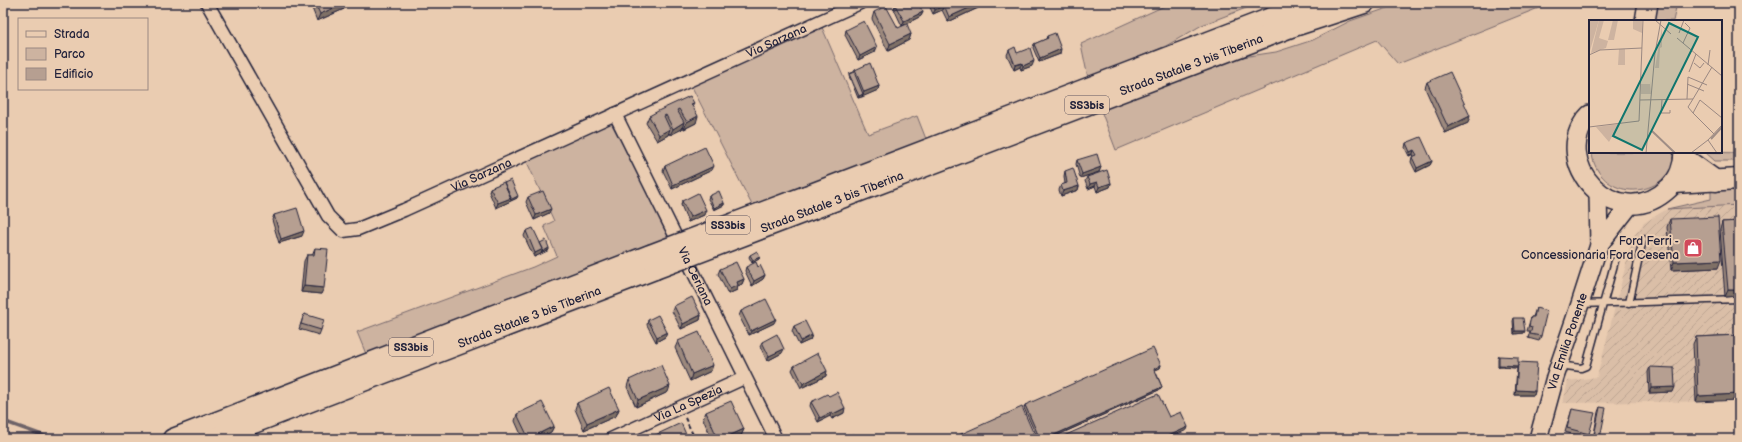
<svg xmlns="http://www.w3.org/2000/svg" width="1742" height="442" font-family="'Balsamiq Sans',sans-serif">
<style>
.industrial{fill:url(#industrial-furrows)}
.green{fill:#cdb3a0;stroke:#786a6e}
.lines{fill:none;stroke-linecap:round;stroke-linejoin:round}
.stream{stroke:#6e6368;stroke-width:3.5}
.service-casing{stroke:#22223b;stroke-width:9}
.minor-casing{stroke:#22223b;stroke-width:15}
.secondary-casing{stroke:#22223b;stroke-width:20}
.primary-casing{stroke:#22223b;stroke-width:22}
.trunk-casing{stroke:#22223b;stroke-width:23}
.path{stroke:#22223b;stroke-width:2;stroke-dasharray:4 3;stroke-linecap:butt}
.service{stroke:#eaccb1;stroke-width:6}
.minor{stroke:#eaccb1;stroke-width:12}
.secondary{stroke:#eaccb1;stroke-width:17}
.primary{stroke:#eaccb1;stroke-width:19}
.trunk{stroke:#eaccb1;stroke-width:20}
.trunk-bridge-casing{stroke:#22223b;stroke-width:23;stroke-linecap:butt}
.trunk-bridge{stroke:#eaccb1;stroke-width:20}
.wall{fill:#9d897d;stroke:#22223b}
.shaded-wall{fill:#7f6f66;stroke:#22223b}
.building{fill:#b69f91;stroke:#22223b}
.labels{text-anchor:middle;stroke-width:4;stroke-linejoin:round;paint-order:stroke}
.shield{fill:#eaccb1;stroke:#5e555e;stroke-width:1}
.shield-label{font-size:11px;font-weight:bold;fill:#22223b}
.street-label{font-size:12px;fill:#22223b;stroke:#eaccb1}
.poi-label{font-size:12px;fill:#22223b;stroke:#eaccb1;text-anchor:end}
.inset-river{fill:none;stroke:#a08e86;stroke-width:2}
.inset-road{fill:none;stroke:#9a8882;stroke-width:1}
.view{fill:#0f766e;fill-opacity:0.15;stroke:#0f766e;stroke-width:2}
.inset-edge{fill:none;stroke:#22223b;stroke-width:2}
</style>
<defs>
<pattern id="industrial-furrows" width="10" height="10" patternUnits="userSpaceOnUse"><rect width="10" height="10" fill="#dabea7"/><path d="M-1 1l2-2M0 10L10 0M9 11l2-2" fill="none" stroke="#bba391"/></pattern>
</defs>
<rect width="100%" height="100%" fill="#eaccb1"/>
<filter id="ink" filterUnits="userSpaceOnUse"><feTurbulence type="fractalNoise" baseFrequency=".025" numOctaves="2"/><feDisplacementMap in="SourceGraphic" scale="8" xChannelSelector="R" yChannelSelector="G"/><feConvolveMatrix kernelMatrix="1 2 1 2 8 2 1 2 1" color-interpolation-filters="sRGB"/></filter>
<g filter="url(#ink)">
<path class="industrial" d="M1739 205V401L1563 403 1568 381 1597 377 1633 237 1644 223 1667 209Z"/>
<path class="green" d="M1171 3H1259L1202 25 1166 46 1088 78 1081 44Z
M1402 3H1551L1398 64 1377 40 1116 150 1100 108 1229 59 1276 52 1313 40 1350 21Z
M1657 3H1677L1673 21H1653Z
M821 25 868 134 917 116 926 139 753 207 690 83Z
M610 121 660 215 670 238 366 354 357 332 533 267 557 256 544 226 554 221 526 160Z
M1592 152H1675C1674 190 1623 203 1601 175 1596 169 1592 160 1592 152Z
M1705 152 1739 153V161H1715Z
M1711 189H1739V205L1667 209 1711 199Z"/>
<g class="lines">
<path class="stream" d="M3 421 53 439"/>
<g class="service-casing">
<path id="service" d="M1629 303 1643 239
M1581 304 1739 299
M1559 365 1581 368 1586 366 1615 261"/>
</g>
<g class="minor-casing">
<g id="minor">
<path id="s1" d="M207 3 328 216 343 231 358 229 404 210 860 3"/>
<path id="s2" d="M615 114 776 439"/>
<path id="s3" d="M611 439 744 378"/>
</g>
</g>
<g class="secondary-casing">
<g id="secondary">
<path d="M1599 245 1631 204"/>
<path id="s4" d="M1538 439 1555 377 1580 304 1599 245 1598 193"/>
</g>
</g>
<g class="primary-casing">
<path id="primary" d="M1645 21 1648 3
M1590 115C1546 160 1616 238 1669 188 1679 179 1684 165 1684 152"/>
</g>
<g class="trunk-casing">
<g id="trunk">
<path d="M1684 158 1716 181"/>
<path d="M1674 183 1739 179"/>
<path d="M806 196 1287 12 1314 3"/>
<path id="s5" d="M810 210 1291 27 1364 3"/>
<path d="M173 439 650 255"/>
<path id="s6" d="M212 439 655 269"/>
</g>
</g>
<path class="path" d="M685 418 695 439"/>
<use href="#service" class="service"/>
<use href="#minor" class="minor"/>
<use href="#secondary" class="secondary"/>
<use href="#primary" class="primary"/>
<use href="#trunk" class="trunk"/>
<g class="trunk-bridge-casing">
<path id="trunk-bridge" d="M650 255 806 196
M655 269 810 210"/>
</g>
<use href="#trunk-bridge" class="trunk-bridge"/>
</g>
<path class="wall" d="M310 3H346L344 9 317 21Z
M928 3H980L978 8 948 22 942 10 933 14Z
M895 5 923 12 921 16 902 26 894 9Z
M874 12 898 28 911 34 909 40 888 51 872 19Z
M846 30 875 52 858 60 845 35Z
M1047 36 1060 54 1039 62 1033 48 1034 44 1046 39Z
M1009 50 1017 53 1032 66 1021 70 1020 67 1014 70 1007 55Z
M855 70 879 86 878 90 858 98 849 76V74L854 72Z
M1427 82 1468 123 1445 133 1425 88Z
M694 103 692 106 696 123 684 129 683 126 682 129 670 135 669 133 668 135 657 141 646 123 649 116Z
M1406 143 1432 161 1430 165 1416 172 1411 162 1412 157H1414L1413 154 1409 156 1405 148Z
M1077 160 1101 167 1099 172 1080 178 1076 164Z
M665 166 712 170 672 189 663 171Z
M1065 171 1079 186 1078 190 1061 196 1059 190 1061 185 1065 184 1064 176Z
M1087 177 1111 183 1110 187 1097 192 1095 186 1088 189 1085 181Z
M504 183 517 198 496 208 489 192 490 188Z
M709 196 724 203V205L714 210 708 199Z
M528 197 549 213 534 220 526 202Z
M682 201 704 215 688 222 681 205Z
M274 215 302 236 279 243 272 220Z
M1670 219 1718 268 1671 270 1667 227Z
M1739 221V296L1725 297 1720 229 1722 222Z
M526 231 540 243 549 250 534 257 524 236Z
M315 248 321 294 301 292 304 261 307 255H312Z
M750 255 760 257 759 259 752 263 749 257Z
M746 267H758L765 275 763 279 752 286 745 271Z
M720 269 744 279 742 284 738 286 737 290 728 294 718 274Z
M674 306 701 315 700 320 681 329 672 311Z
M1536 308 1541 336 1539 341 1528 338 1530 331H1527L1531 317H1533Z
M741 311 774 323 749 335 739 316Z
M304 314 321 330 319 335 299 329Z
M1514 318 1524 333 1514 334 1513 321Z
M648 320 665 337 656 342 647 325Z
M794 326 812 335 810 340 799 345 792 331Z
M1739 335 1696 402 1693 344 1696 337Z
M678 341 711 371 690 381 675 348Z
M762 342 782 353 767 361 760 346Z
M1499 356 1518 364V362L1535 391 1534 395H1515L1517 368 1498 367V358Z
M1161 365 1160 368 1155 370 1162 387 1161 389 1049 439H1038L1024 408 1025 405Z
M794 366 826 376 801 388 792 370Z
M1650 367 1673 392 1649 393 1648 372Z
M629 380 668 392 636 407 627 387Z
M829 396 844 413 832 419 830 416 818 422 810 406 811 402Z
M577 403 619 409 616 416 584 430 575 409Z
M1600 407V438L1599 439H1593L1598 412Z
M1572 409 1589 434 1588 439 1565 432Z
M706 412 744 429 741 436 734 439H712L703 419Z
M517 414 554 426 551 432 540 438V439H523L515 421Z"/>
<path class="shaded-wall" d="M345 3H346L344 9 317 21 320 14Z
M980 3 978 8 948 22 949 17Z
M944 5 942 10 933 14 935 10Z
M923 12 921 16 902 26 904 21Z
M911 34 909 40 888 51 890 44Z
M877 47 875 52 858 60 860 56Z
M1061 49 1060 54 1039 62 1040 58Z
M1034 61 1032 66 1021 70 1023 66Z
M1022 63 1020 67 1014 70 1015 65Z
M879 86 878 90 862 97 864 92Z
M863 94 862 97 858 98 859 96Z
M698 116 696 123 684 129 687 122Z
M1470 116 1468 123 1445 133 1448 127Z
M684 122 682 129 670 135 673 129Z
M670 129 668 135 657 141 659 135Z
M1414 150 1413 154 1409 156 1410 152Z
M1432 161 1430 165 1416 172 1417 168Z
M714 166 712 170 672 189 673 185Z
M1101 167 1099 172 1080 178 1082 174Z
M1097 182 1095 186 1088 189 1090 184Z
M1111 183 1110 187 1097 192 1099 187Z
M1079 186 1078 190 1061 196 1063 191Z
M518 196 517 198 496 208 498 203 511 198Z
M724 203V205L714 210V208Z
M551 209 549 213 534 220 536 215Z
M706 210 704 215 688 222 690 217Z
M304 231 302 236 279 243 281 239Z
M549 248V250L541 254 542 252Z
M543 249 541 254 534 257 535 253Z
M760 257 759 259 752 263 753 260Z
M1721 260 1718 268 1671 270 1674 262Z
M765 275 763 279 752 286 754 281Z
M744 279 742 284 738 286 737 290 728 294 730 289 737 282Z
M304 286 324 288 321 294 301 292Z
M1728 290H1739V296L1725 297Z
M701 315 700 320 681 329 683 324Z
M776 319 774 323 749 335 751 331Z
M1515 331H1525L1524 333 1514 334Z
M667 332 665 337 656 342 657 337Z
M812 335 810 340 799 345 801 341Z
M784 349 782 353 767 361 769 356Z
M713 365 711 371 690 381 692 374Z
M1161 365 1160 368 1153 371 1154 369Z
M1499 365 1518 366 1517 368 1498 367Z
M827 371 826 376 801 388 803 384Z
M670 386 668 392 636 407 638 400Z
M1162 387 1161 389 1049 439H1045Z
M1675 387 1673 392 1649 393 1651 388Z
M1516 390 1535 391 1534 395H1515Z
M1739 394V400L1696 402 1698 396Z
M845 408 844 413 832 419 833 414Z
M619 409 616 416 584 430 587 423Z
M832 412 830 416 818 422 820 418Z
M554 426 551 432 538 439V434Z
M1188 427 1187 430 1166 439H1162Z
M744 429 741 436 734 439H722Z"/>
<path class="building" d="M315 3H345L320 14Z
M898 3H918L923 12 904 21 895 5Z
M932 3H980L949 17 944 5 935 10Z
M886 6 898 28 907 24 911 34 890 44 874 12Z
M864 21 877 47 860 56 846 30Z
M1055 33 1061 49 1040 58 1034 44 1048 38 1047 36Z
M1015 47 1017 53 1030 48 1034 61 1023 66 1022 63 1015 65 1009 50Z
M870 63 879 86 864 92 855 70Z
M854 72 863 94 859 96 849 74Z
M1450 72 1470 116 1448 127 1427 82Z
M690 96 694 103 691 104 698 116 687 122 679 109 677 110 684 122 673 129 666 115 664 116 670 129 659 135 649 116 660 110Z
M1421 137 1432 161 1417 168 1412 157 1417 155 1414 150 1410 152 1406 143Z
M705 147 714 166 673 185 665 166Z
M1097 154 1101 167 1082 174 1077 160Z
M1073 168 1079 186 1063 191 1061 185 1067 183 1065 171Z
M1107 170 1111 183 1099 187 1097 182 1090 184 1087 177Z
M511 180 518 196 510 200 511 198 504 183Z
M504 182 511 198 498 203 490 188Z
M543 191 551 209 536 215 528 197Z
M719 191 724 203 714 208 709 196Z
M698 193 706 210 690 217 682 201Z
M297 208 304 231 281 239 274 215Z
M1718 217 1721 260 1674 262 1670 219Z
M1739 221V290H1728L1722 222Z
M533 228 543 249 535 253 526 231Z
M546 240 549 248 542 252 543 249 540 243Z
M315 248 328 249 324 288 304 286 307 255H314Z
M757 251 760 257 753 260 750 255Z
M736 262 744 279 737 282 738 285 730 289 720 269Z
M756 262 758 267 760 265 765 275 754 281 746 267Z
M692 297 701 315 683 324 674 306Z
M766 299 776 319 751 331 741 311Z
M1536 308 1547 311 1541 336 1530 334 1532 327 1529 326 1531 317H1534Z
M304 314 324 320 321 330 301 324Z
M658 315 667 332 657 337 648 320Z
M1514 318H1523L1525 331H1515Z
M805 321 812 335 801 341 794 326Z
M699 332 713 365 692 374 678 341Z
M777 334 784 349 769 356 762 342Z
M1739 335V394L1698 396 1696 337Z
M1153 348 1161 365 1154 369 1162 387 1045 439H1040L1025 405Z
M818 353 827 371 803 384 794 366Z
M1499 356 1518 357V366L1499 365Z
M1518 362 1537 363 1535 391 1516 390Z
M661 365 670 386 638 400 629 380Z
M1650 367 1674 368 1675 387 1651 388Z
M609 388 619 409 587 423 577 403Z
M837 392 845 408 833 414 832 412 820 418 811 402 827 394 829 396Z
M1158 394 1169 417 1181 412 1188 427 1162 439H1057Z
M731 401 744 429 722 439H718L706 412Z
M542 402 554 426 538 434 540 439H529L517 414Z
M1022 407 1036 439H950Z
M1600 407 1606 408 1600 438 1594 436Z
M1572 409 1595 413 1589 434 1567 428Z
M681 423 688 439H649V438Z
M853 434 855 439H843Z"/>
</g>
<defs>
<g id="shop-square" transform="scale(1)"><rect x="-9" y="-9" width="18" height="18" rx="4" fill="#d1495b" stroke="#eaccb1"/><path d="M-5-2.5h2.3a2.7 3.5 0 0 1 5.4 0H5L5.5 6h-11ZM-1.5-2.5h3a1.5 2.3 0 0 0-3 0Z" fill="#fff"/></g>
</defs>
<g fill-rule="evenodd">
<use href="#shop-square" x="1693" y="248"/>
</g>
<g class="labels">
<g class="shield">
<rect x="1065" y="96" width="44" height="18" rx="3"/>
<rect x="706" y="216" width="44" height="18" rx="3"/>
<rect x="389" y="338" width="44" height="18" rx="3"/>
</g>
<g class="shield-label">
<text x="1087" y="109">SS3bis</text>
<text x="728" y="229">SS3bis</text>
<text x="411" y="351">SS3bis</text>
</g>
<g class="street-label">
<text dy="4" stroke="none"><textPath href="#s1" startOffset="740">Via Sarzana</textPath></text>
<text dy="4" stroke="none"><textPath href="#s5" startOffset="408">Strada Statale 3 bis Tiberina</textPath></text>
<text dy="4" stroke="none"><textPath href="#s1" startOffset="416">Via Sarzana</textPath></text>
<text transform="translate(832 202) rotate(-21)" y="4">Strada Statale 3 bis Tiberina</text>
<text dy="4" stroke="none"><textPath href="#s2" startOffset="181">Via Ceriana</textPath></text>
<text dy="4" stroke="none"><textPath href="#s6" startOffset="340">Strada Statale 3 bis Tiberina</textPath></text>
<text dy="4" stroke="none"><textPath href="#s4" startOffset="102">Via Emilia Ponente</textPath></text>
<text dy="4" stroke="none"><textPath href="#s3" startOffset="85">Via La Spezia</textPath></text>
</g>
<g class="poi-label">
<text x="1679" y="245">Ford Ferri -<tspan x="1679" dy="14">Concessionaria Ford Cesena</tspan></text>
</g>
</g>
<g transform="translate(1589 20)">
<rect width="133" height="133" fill="#eaccb1"/>
<path d="M10 0H15L10 18 19 21 17 28 2 33ZM24 0H29L25 20H19ZM44 0H53V13L44 9ZM73 7V27L71 28 70 48H66ZM30 29H36V45H29ZM61 60 62 74H52V64H61ZM30 104 20 122 7 107Z" fill="#cdb3a0"/>
<path d="M0 0H10L0 34Z" fill="#cdb3a0"/>
<path class="inset-river" d="M63 111 86 133M122 119 133 107"/>
<path class="inset-road" d="M66 0 82 14M90 13 95 0M88 18 133 56M94 23 101 8 96 3M0 35 11 30 53 28M105 43 111 48 115 43M119 45 121 30M100 52 107 34M98 64 115 71M98 79 99 57 118 65M104 79 99 87 104 93M51 80 104 79 123 47M73 80 72 93H81V90M0 107 50 101 54 0M125 114 104 93 111 80 133 98M119 120 128 133M57 133 66 33 72 0M102 133 119 120 133 105"/>
<path class="view" d="M80 3 109 17 53 130 24 116Z"/>
<rect width="133" height="133" class="inset-edge"/>
</g>
<rect width="1742" height="442" fill="none" stroke="#eaccb1" stroke-width="16"/>
<rect x="8" y="8" width="1726" height="426" fill="none" stroke="#22223b" stroke-width="1.5" filter="url(#ink)"/>
<rect x="18" y="18" width="130" height="72" fill="#eaccb1" stroke="#9a8882"/>
<rect x="26" y="31" width="20" height="6" fill="#eaccb1" stroke="#9a8882"/>
<text x="54" y="38" font-size="12" fill="#22223b">Strada</text>
<rect x="26" y="48" width="20" height="12" fill="#cdb3a0" stroke="#9a8882"/>
<text x="54" y="58" font-size="12" fill="#22223b">Parco</text>
<rect x="26" y="68" width="20" height="12" fill="#b69f91" stroke="#9a8882"/>
<text x="54" y="78" font-size="12" fill="#22223b">Edificio</text>
</svg>
